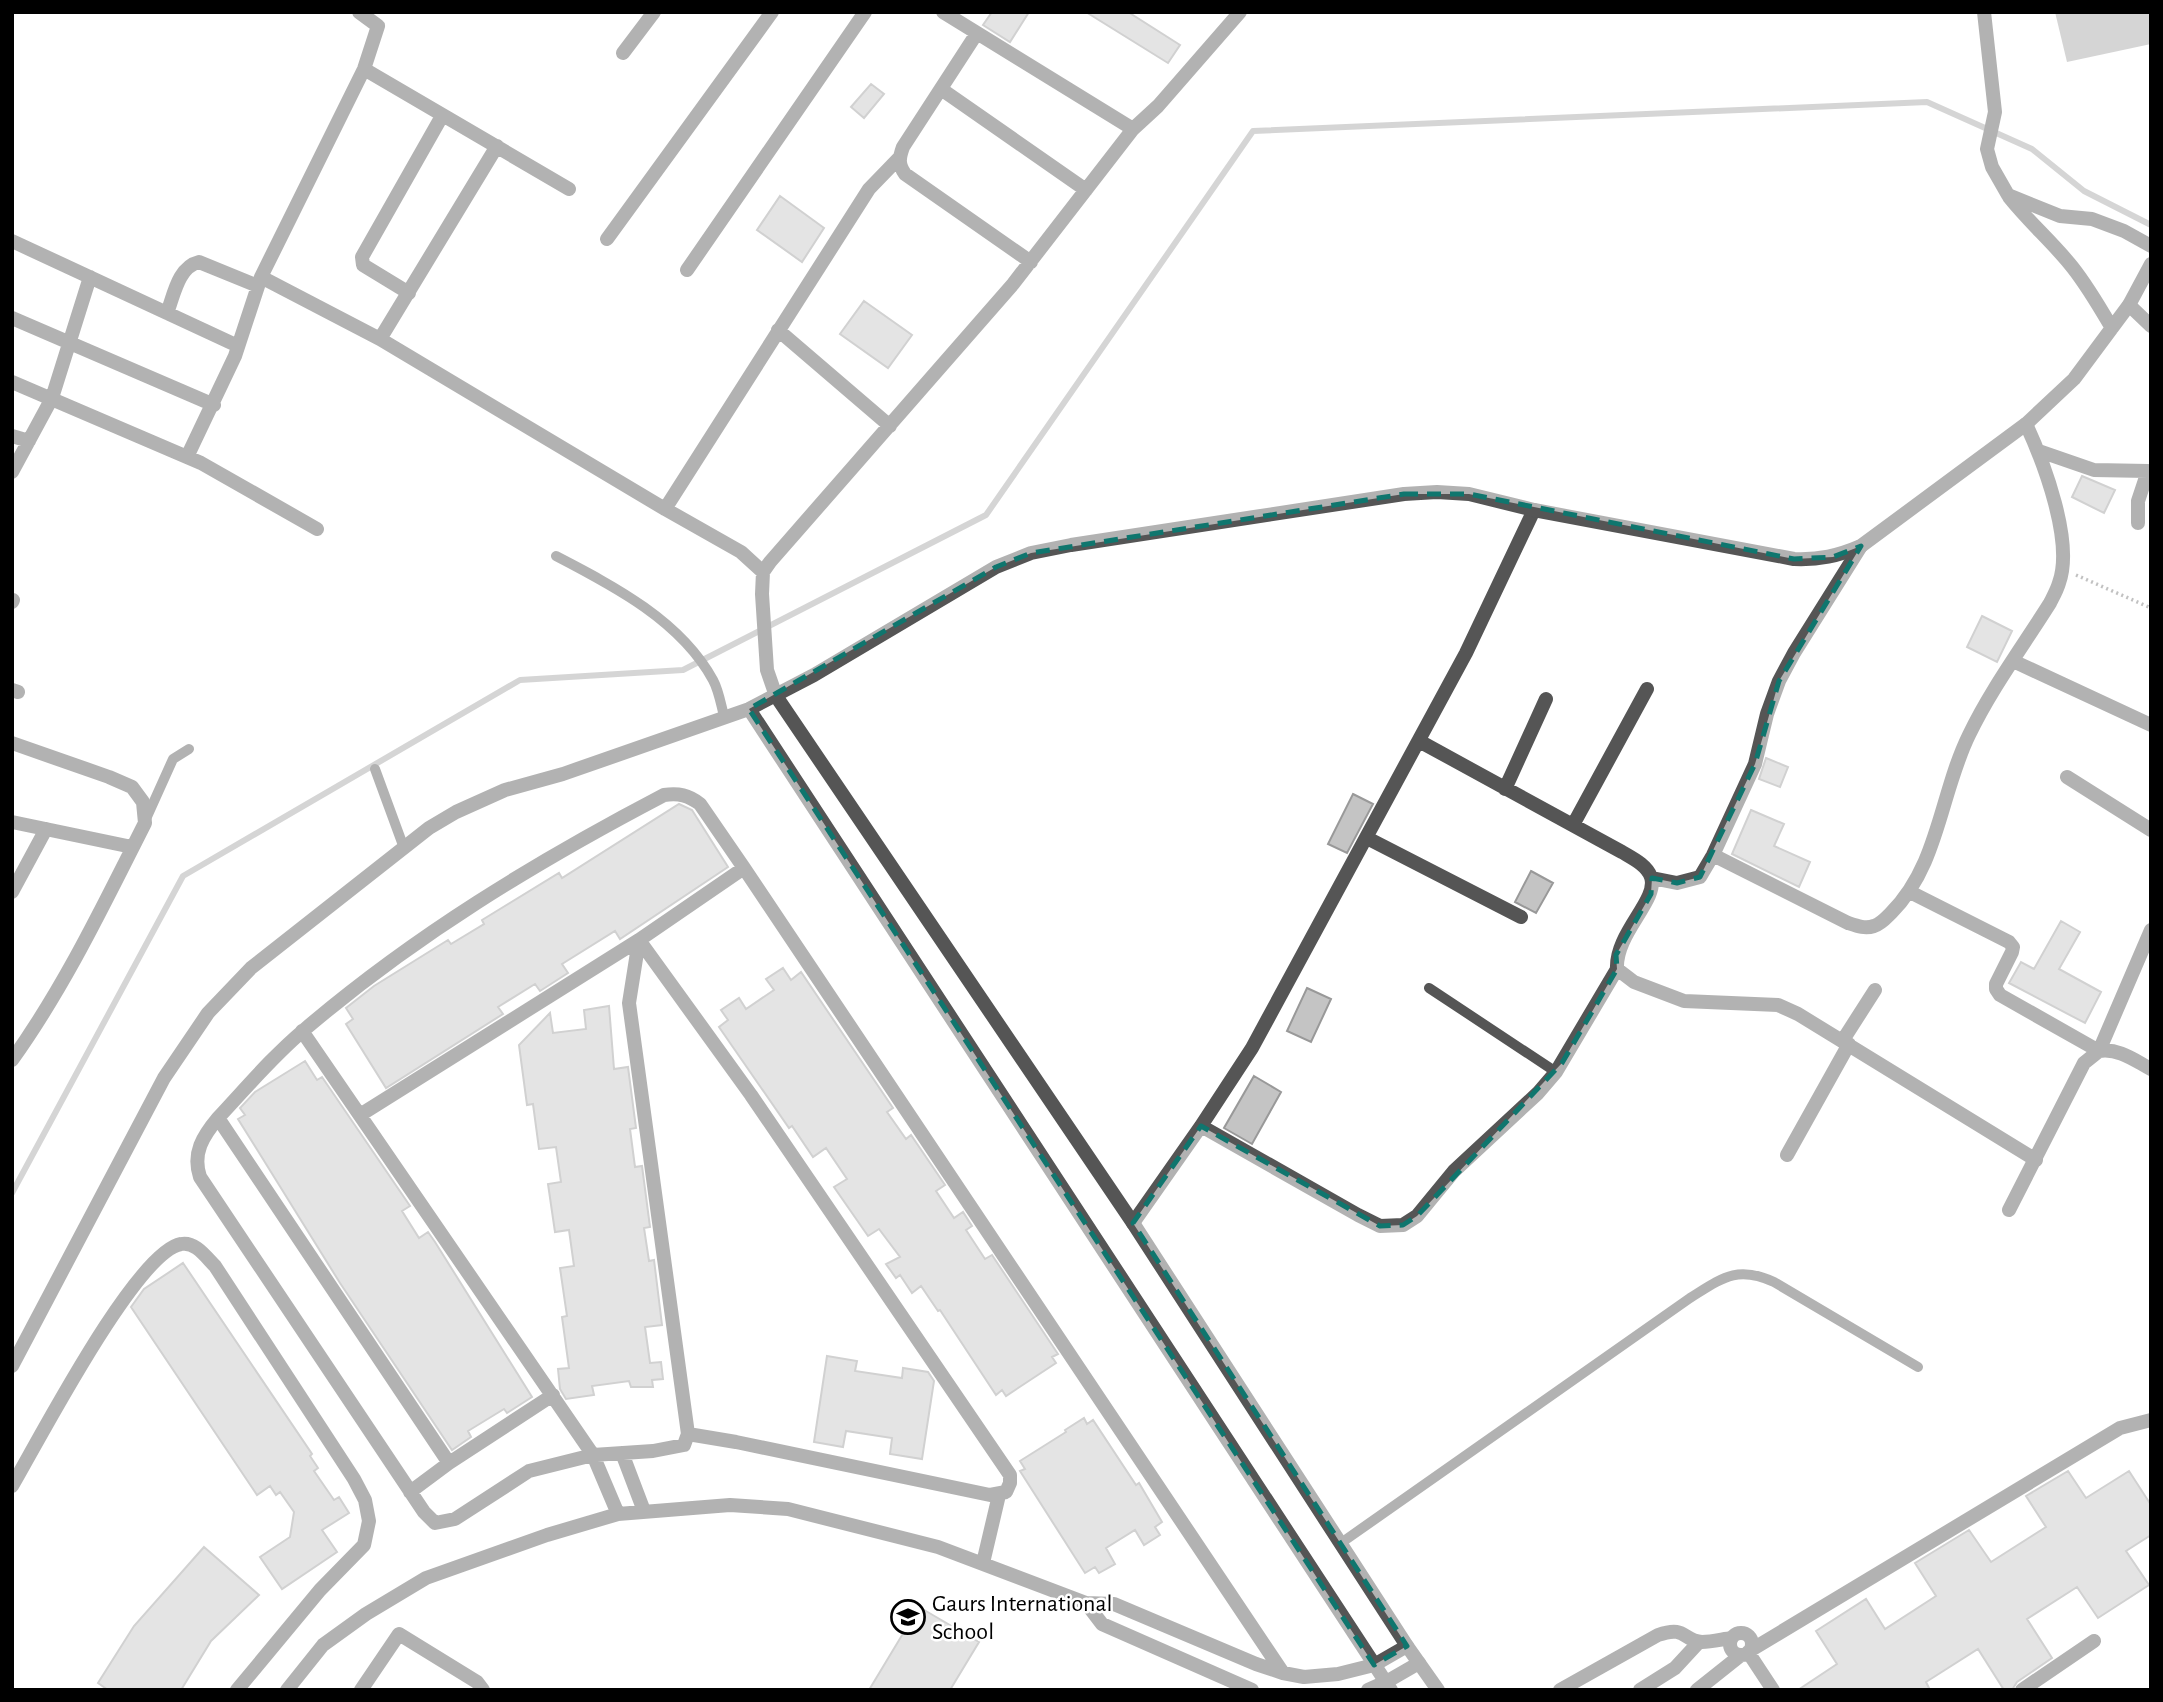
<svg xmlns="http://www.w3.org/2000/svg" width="2163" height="1702" font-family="'Alegreya Sans',sans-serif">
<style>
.water{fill:#a3a3a3}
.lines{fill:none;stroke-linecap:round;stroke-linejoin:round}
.stream{stroke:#a3a3a3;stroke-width:6}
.building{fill:#c4c4c4;stroke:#999;stroke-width:2}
.path{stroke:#777;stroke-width:3.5;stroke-dasharray:2 3.5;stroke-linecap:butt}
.service{stroke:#555;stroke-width:10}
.minor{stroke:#555;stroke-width:14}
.tertiary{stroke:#555;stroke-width:14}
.marked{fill:none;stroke:#0f766e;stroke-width:5;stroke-dasharray:14 9;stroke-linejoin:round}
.labels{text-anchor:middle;stroke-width:5;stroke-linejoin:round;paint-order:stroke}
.poi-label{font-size:24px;fill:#000;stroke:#fff;text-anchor:start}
</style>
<rect width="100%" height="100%" fill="#fff"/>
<path class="water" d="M2055 12H2151V44L2067 62Z"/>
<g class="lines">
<path class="stream" d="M12 1193 183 876 520 680 683 670 986 515 1253 131 1927 102 2032 149 2084 191 2151 225"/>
</g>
<path class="building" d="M992 12H1029L1010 42 983 25Z
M1086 12H1128L1180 45 1168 63Z
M871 84 884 94 864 118 851 107Z
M780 196 824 228 802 262 757 230Z
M864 301 912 335 888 368 840 334Z
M2082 476 2115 490 2104 513 2072 497Z
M1982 616 2012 631 1997 662 1967 647Z
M1766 758 1788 767 1780 787 1759 779Z
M1353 794 1373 804 1347 853 1328 844Z
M679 804 692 810 728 867 620 939 615 931 562 964 568 973 540 991 535 984 498 1007 503 1014 386 1088 346 1024 353 1019 346 1008 374 986 448 940 451 944 484 924 482 920 559 873 562 878Z
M1751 810 1784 824 1774 846 1810 862 1799 887 1732 854Z
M1531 871 1553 883 1536 913 1515 902Z
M2061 921 2080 932 2059 969 2101 992 2085 1023 2009 983 2021 962 2034 969Z
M783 968 791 980 801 972 893 1108 887 1112 906 1139 911 1135 945 1185 936 1191 954 1218 963 1212 972 1226 966 1230 985 1259 992 1255 1058 1354 1052 1357 1056 1363 1006 1396 1002 1390 996 1395 940 1310 938 1311 921 1286 912 1293 900 1275 896 1278 886 1264 900 1257 879 1229 868 1236 834 1187 847 1179 826 1148 813 1157 792 1126 789 1128 719 1027 728 1020 721 1010 739 998 746 1009 774 990 766 979Z
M1307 988 1331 999 1311 1042 1287 1031Z
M609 1006 614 1069 628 1067 636 1128 630 1129 635 1167 642 1166 650 1227 644 1228 649 1261 654 1260 662 1325 645 1327 650 1363 661 1362 663 1379 652 1380 653 1387H631L629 1381 592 1386 594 1395 566 1399 560 1389 558 1369 569 1368 562 1317 567 1316 560 1268 574 1266 569 1230 555 1232 548 1184 561 1182 556 1147 539 1149 533 1104 527 1105 519 1045 550 1013 553 1033 586 1029 584 1010Z
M305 1061 317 1080 322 1077 410 1206 402 1211 419 1238 428 1232 435 1242 532 1397 507 1413 504 1409 468 1431 471 1437 452 1450 340 1283 238 1119 245 1115 240 1108 255 1092Z
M1254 1076 1281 1092 1252 1144 1224 1128Z
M183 1263 312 1454 310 1456 318 1468 314 1471 334 1500 339 1497 349 1513 322 1530 337 1552 282 1589 260 1557 290 1537 294 1512 280 1492 276 1495 270 1486 257 1495 131 1307 144 1289Z
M827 1356 857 1361 855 1371 902 1378 903 1368 928 1372 934 1381 922 1459 890 1454 892 1438 846 1431 843 1447 814 1442Z
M1084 1418 1087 1424 1093 1420 1136 1485 1139 1483 1162 1522 1155 1527 1160 1535 1144 1545 1135 1530 1106 1548 1115 1564 1099 1573 1095 1567 1085 1573 1020 1471 1025 1469 1020 1461 1066 1432 1065 1430Z
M2068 1471 2086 1498 2129 1471 2151 1505V1535L2126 1551 2149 1585 2098 1618 2077 1587 2027 1619 2052 1658 2017 1682 2012 1690H2004L1978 1649 1926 1682 1930 1690H1798L1837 1664 1816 1631 1866 1599 1885 1629 1936 1596 1915 1563 1969 1530 1991 1562 2046 1527 2026 1496Z
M204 1547 259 1595 211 1641 181 1690H108L98 1683 134 1626Z
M919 1607 979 1642 950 1690H869Z"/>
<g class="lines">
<path class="path" d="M2076 575 2151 608"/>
<path class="service" d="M556 556C614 586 681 621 713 680 719 691 721 705 724 716
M375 769 404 848
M146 819 173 759 189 749
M1429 988 1556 1072
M1341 1543 1690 1298C1722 1278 1737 1265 1774 1282L1918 1367"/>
<path class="minor" d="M943 12 1133 129
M977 33 903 147C899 158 898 164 905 174L1031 262
M623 53 654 12
M364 69 569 189
M941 89 1086 190
M607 239 772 12
M12 241 238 346
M687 270 865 12
M261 277 380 339 665 509 741 552 763 572
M409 293 363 265 362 257 442 116
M2129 305 2151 326
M167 313C174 295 178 267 199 262L258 286
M12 318 214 405
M778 330 890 426
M380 339 497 146
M12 382 201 463 317 529
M12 436 29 441
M2039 451 2094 470 2148 471 2138 501V523
M187 457 235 356 261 277 364 69 378 26 359 12
M12 472 52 398 90 277
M665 509 869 189 899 158
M12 602 13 600
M2013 661 2151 725
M12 690 18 692
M776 696 767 670 762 594 763 572 770 562 1013 284 1133 129 1158 106 1240 12
M1419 741 1622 852C1632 858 1647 865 1651 877 1659 900 1615 933 1617 969L1634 982 1684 1001 1778 1005 1798 1014 2036 1160
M12 743 109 777 132 787 143 802 145 823C104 904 65 986 12 1060
M2067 777 2151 830
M1505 789 1546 699
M12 822 132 847
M1573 825 1647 689
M1367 838 1521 917
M1713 855 1848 923C1857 926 1865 929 1874 926 1881 924 1886 918 1891 913 1939 865 1940 794 1969 735 1991 689 2023 646 2050 603 2053 597 2057 590 2059 583 2074 542 2044 463 2026 424
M1652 878 1677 883 1700 877 1713 855 1755 764 1767 714 1779 681 1794 653 1861 546
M12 892 46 829
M1910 892 2009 942 2013 947 2012 952 1996 984V989L2000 995 2099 1051
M639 940 629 1003 688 1434 684 1445 653 1451 593 1455 529 1471 455 1519 435 1523 424 1512 200 1177C192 1153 203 1136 218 1118 246 1088 273 1056 304 1030 414 936 536 862 664 795 679 793 688 795 700 804L744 868 1283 1673
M639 940 751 1095 1010 1475V1483L1006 1492 990 1495 736 1442 688 1434
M302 1031 593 1455 618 1514
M1843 1040 1875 990
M2099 1051C2119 1048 2134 1060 2151 1069
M360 1115 639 940 744 868
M218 1118 449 1463 553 1395
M1201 1126 1358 1215 1380 1226 1403 1225 1417 1216 1454 1171 1538 1093 1556 1072 1617 969
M1787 1155 1849 1044
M2009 1210 2084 1063 2099 1051 2151 930
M1133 1223 1201 1126 1252 1048 1466 653 1534 510
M622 1453 644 1511
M12 1486C38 1442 136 1252 181 1244 195 1241 206 1257 215 1266L354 1479 365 1500 369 1521 364 1545 320 1590 237 1690
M410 1492 449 1463
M983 1563 999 1495
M1086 1603 1102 1624 1252 1690
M1730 1644a11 11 0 1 1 22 0a11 11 0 1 1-22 0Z
M1751 1650 2120 1428 2151 1420
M1748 1652 1773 1690
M287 1690 323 1645 366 1614 426 1578 547 1535 618 1514 730 1505 788 1509 938 1547 1086 1603 1114 1604 1256 1664 1283 1673 1304 1677 1338 1674 1374 1665 1407 1646
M361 1690 399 1634 477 1682 483 1690
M1368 1690 1386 1682 1419 1663
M1560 1690 1658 1635C1687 1625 1682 1641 1702 1642 1712 1642 1723 1639 1732 1638
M1640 1690 1675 1668 1699 1642
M1697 1690 1741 1655
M2022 1690 2094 1641"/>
<path class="tertiary" d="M1984 12 1995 112 1987 149 1992 167 2008 195 2060 216 2092 219 2124 231 2151 246
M2009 197C2028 221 2050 240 2069 263 2086 283 2098 305 2112 328
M776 696 1133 1223 1407 1646 1438 1690
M749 709 1391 1690
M12 1366 164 1078 208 1013 251 968 429 828 456 812 505 790 563 774 749 709 814 675 996 567 1031 553 1071 545 1404 494 1437 492 1469 494 1534 510 1794 559C1819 560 1838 556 1861 546L2026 424 2074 379 2129 305 2151 264"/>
</g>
<path d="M0 0H2163V1702H0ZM1404 494H1469L1794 559 1833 557 1861 546 1779 681 1755 764 1700 877 1677 883 1652 878 1651 894 1616 955 1617 969 1562 1063 1417 1216 1403 1225 1380 1226 1201 1126 1133 1223 1407 1646 1374 1665 749 709 996 567 1031 553Z" fill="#fff" fill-opacity=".55" fill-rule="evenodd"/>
<path class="marked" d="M1404 494H1469L1794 559 1833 557 1861 546 1779 681 1755 764 1700 877 1677 883 1652 878 1651 894 1616 955 1617 969 1562 1063 1417 1216 1403 1225 1380 1226 1201 1126 1133 1223 1407 1646 1374 1665 749 709 996 567 1031 553Z"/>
<defs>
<g id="school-ring" transform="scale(1.75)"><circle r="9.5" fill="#fff" stroke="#000" stroke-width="1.5"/><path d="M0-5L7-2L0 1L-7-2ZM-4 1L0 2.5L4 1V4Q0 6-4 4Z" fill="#000"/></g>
</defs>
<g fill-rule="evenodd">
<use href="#school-ring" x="908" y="1617"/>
</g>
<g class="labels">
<g class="poi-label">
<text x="932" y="1611">Gaurs International<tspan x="932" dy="28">School</tspan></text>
</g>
</g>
<rect width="2163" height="1702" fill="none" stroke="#000000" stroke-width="28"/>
</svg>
